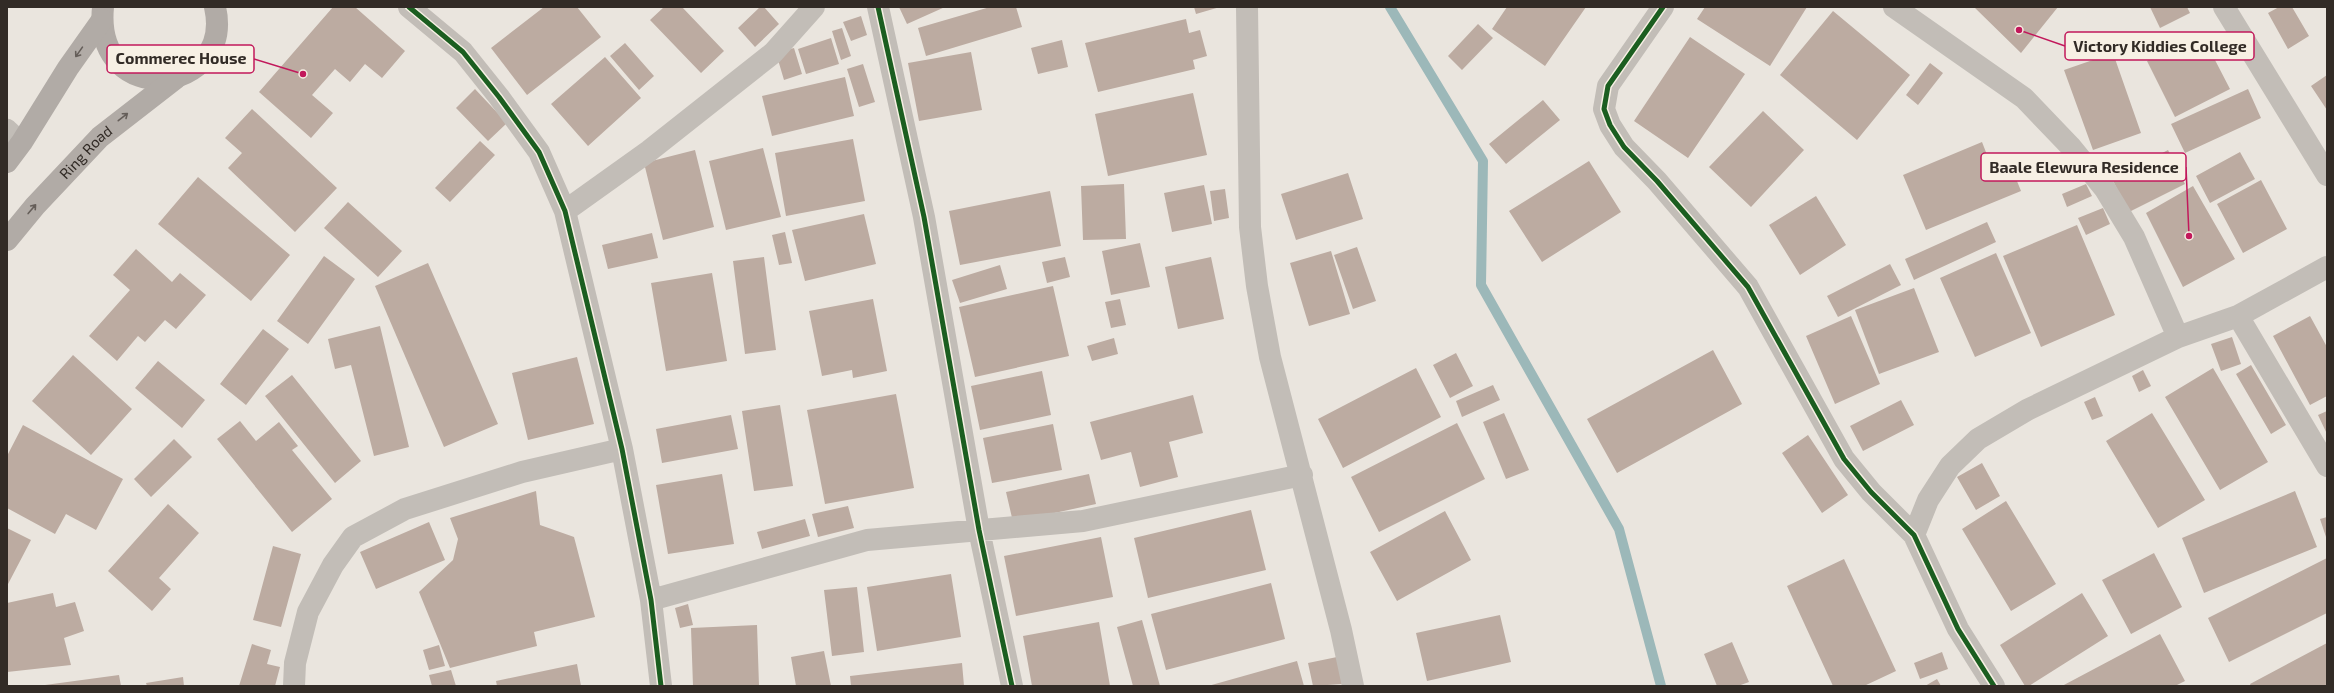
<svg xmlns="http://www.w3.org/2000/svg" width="2334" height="693" font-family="'Exo 2',sans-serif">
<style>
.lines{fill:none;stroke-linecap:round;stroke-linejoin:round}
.stream{stroke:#9cb8b9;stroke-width:10}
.building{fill:#bcaba1}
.service{stroke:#c2bdb7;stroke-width:19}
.minor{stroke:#c2bdb7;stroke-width:22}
.primary{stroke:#b1aba6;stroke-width:22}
.cycleway-casing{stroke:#f7f0e4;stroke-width:8}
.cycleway{stroke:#1b5e20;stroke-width:5}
.oneway{stroke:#655e59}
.labels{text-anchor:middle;stroke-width:3.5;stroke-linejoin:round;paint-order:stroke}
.street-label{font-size:15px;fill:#322b26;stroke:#f7f0e4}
.leader{fill:none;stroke:#c2185b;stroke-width:1.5}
.callout-dot{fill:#c2185b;stroke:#f7f0e4;stroke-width:1.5}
.callout{fill:#f7f0e4;stroke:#c2185b;stroke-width:1.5}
.callout-label{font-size:16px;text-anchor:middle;font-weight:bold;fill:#322b26}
</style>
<rect width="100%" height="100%" fill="#eae5de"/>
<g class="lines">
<path class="stream" d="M1390 7 1483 161 1481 285 1619 529 1661 686"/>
</g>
<path class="building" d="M333 7H355L405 51 382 78 365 64 350 82 335 69 312 95 333 113 311 138 259 92Z
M544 7H577L601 37 527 95 491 48Z
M664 7H682L724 51 701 73 650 20Z
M760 7H764L779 24 755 47 738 28Z
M899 7H945L907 24Z
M990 7H1016L1022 27 926 56 918 28Z
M1194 7H1220L1196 14Z
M1507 7H1586L1545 66 1492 29Z
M1705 7H1807L1770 66 1697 19Z
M1974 7H2058L2021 53Z
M2150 7H2187L2190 13 2160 28Z
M2279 7H2292L2309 36 2288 49 2268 13Z
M1833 11 1910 75 1857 140 1780 75Z
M861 16 867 35 851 41 843 22Z
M1186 19 1189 33 1200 30 1207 56 1193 60 1195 69 1098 92 1085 43Z
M1478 24 1493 38 1462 70 1448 56Z
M842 28 851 56 841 60 832 31Z
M2201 33 2230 89 2175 117 2147 61Z
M1690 37 1745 74 1688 158 1634 121Z
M831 38 839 64 806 74 798 49Z
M1062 40 1068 67 1038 74 1031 48Z
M625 43 654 76 639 90 610 56Z
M794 48 802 74 784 80 776 53Z
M971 52 982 110 919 121 908 63Z
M2113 53 2141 133 2093 150 2064 70Z
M605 57 641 98 588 146 551 104Z
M1930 63 1943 73 1918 105 1906 95Z
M863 64 875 102 859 107 847 69Z
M2327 75V110L2311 86Z
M845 77 854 116 772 136 762 96Z
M475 89 507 123 488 141 456 108Z
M2248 89 2261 118 2185 153 2171 124Z
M1193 93 1207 155 1108 176 1095 114Z
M1543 100 1560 120 1506 164 1489 144Z
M252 109 337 188 295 232 228 168 242 153 225 138Z
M1763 111 1804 150 1751 207 1709 167Z
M853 139 865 201 786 216 775 153Z
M480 141 495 155 450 202 435 188Z
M1982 142 1989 160 2006 154 2021 191 1926 230 1903 175Z
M763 148 781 217 726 230 709 161Z
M695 150 714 227 663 240 644 163Z
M2168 150 2185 184 2129 212 2112 179Z
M2240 152 2255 179 2210 203 2196 176Z
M1589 161 1621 212 1542 262 1509 211Z
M1348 173 1363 219 1296 240 1281 194Z
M198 177 290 255 251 301 158 224Z
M2261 180 2287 229 2243 253 2217 204Z
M1124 184 1126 239 1083 240 1081 186Z
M2086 184 2092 196 2067 207 2062 194Z
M1204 185 1212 224 1172 232 1164 193Z
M2193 186 2235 259 2183 287 2146 213Z
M1225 189 1229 218 1214 221 1210 191Z
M1050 191 1061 246 960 265 949 211Z
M1816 196 1846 245 1800 275 1769 225Z
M348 202 402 251 378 277 324 228Z
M2103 208 2110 224 2086 235 2078 218Z
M864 214 876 264 805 281 792 230Z
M1987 222 1996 242 1914 280 1905 259Z
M2077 225 2115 315 2041 347 2003 256Z
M785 232 792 263 779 265 772 235Z
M652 233 658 258 608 269 602 245Z
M1140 243 1150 287 1111 295 1102 251Z
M1357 247 1376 301 1353 309 1334 255Z
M136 249 172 282 180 273 206 295 176 329 165 320 145 342 138 336 117 361 89 336 130 290 113 275Z
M1331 251 1350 314 1309 326 1290 263Z
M1996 253 2031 333 1975 357 1940 278Z
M324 256 355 279 308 344 277 321Z
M764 257 776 350 745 354 733 261Z
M1065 257 1070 277 1047 283 1042 262Z
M1211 257 1224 319 1178 329 1165 267Z
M428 263 498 424 444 447 375 286Z
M1890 264 1901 285 1838 317 1827 296Z
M1000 265 1007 289 960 303 952 280Z
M712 273 727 361 666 371 651 283Z
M1053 286 1069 356 975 377 959 307Z
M1914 288 1939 352 1879 374 1855 310Z
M873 299 887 371 853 378 852 370 822 376 809 311Z
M1120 299 1126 325 1111 328 1105 302Z
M1851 316 1880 384 1835 404 1806 336Z
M2310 316 2327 347V396L2310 405 2273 336Z
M380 326 409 447 374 456 351 365 335 369 328 339Z
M263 329 289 349 246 405 220 384Z
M2232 337 2241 364 2221 371 2211 344Z
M1114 338 1118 354 1092 361 1087 346Z
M1713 350 1742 404 1617 473 1587 419Z
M1456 353 1473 386 1450 398 1433 365Z
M73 355 132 409 91 455 32 401Z
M577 357 594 424 528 440 512 373Z
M158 361 205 400 182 428 135 388Z
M2251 365 2286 425 2271 434 2236 374Z
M1416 368 1441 417 1343 468 1318 419Z
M2213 368 2268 462 2220 490 2165 397Z
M2143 370 2151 386 2139 392 2132 376Z
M1042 371 1051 415 980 430 971 386Z
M292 375 361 461 335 483 265 396Z
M1493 385 1500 400 1462 417 1456 401Z
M896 394 914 488 825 504 807 410Z
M1193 395 1203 433 1169 442 1178 477 1140 487 1131 452 1101 460 1090 422Z
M2095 397 2103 416 2092 420 2084 402Z
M1901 400 1914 425 1863 451 1850 426Z
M780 405 793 486 754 491 742 411Z
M2327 411V434L2318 415Z
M1504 413 1529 470 1506 479 1483 422Z
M2152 413 2205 500 2158 528 2106 441Z
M731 415 738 449 662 463 656 429Z
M240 421 256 441 279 422 298 446 292 450 332 499 292 532 217 439Z
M1457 423 1485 479 1379 532 1351 477Z
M1053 424 1062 470 992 483 983 438Z
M23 425 123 479 96 530 66 514 55 534 7 508V456Z
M1808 435 1848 495 1822 513 1782 453Z
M174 439 192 457 151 497 134 479Z
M1982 463 2000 496 1976 510 1957 477Z
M722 474 734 544 668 554 656 485Z
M1089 474 1096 504 1013 522 1006 492Z
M536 491 540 525 574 537 595 617 534 632 537 646 450 668 419 592 453 560 458 539 450 518Z
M2295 491 2317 547 2204 593 2182 538Z
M2006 501 2056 584 2011 611 1962 529Z
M168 504 199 533 159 578 171 589 152 611 108 571Z
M848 506 854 528 818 537 812 514Z
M1251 510 1266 570 1148 598 1134 538Z
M1445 511 1471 560 1397 601 1370 552Z
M2327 517V540L2320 519Z
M805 519 810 536 762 549 757 532Z
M429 522 445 560 376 589 360 552Z
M7 528 31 540 7 586Z
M1101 537 1113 597 1016 616 1004 556Z
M273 546 301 554 281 627 253 620Z
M2154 553 2182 607 2131 634 2102 580Z
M2327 558V613L2229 662 2208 618Z
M1844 559 1896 671 1864 686H1833L1787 586Z
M951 574 961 637 877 651 867 587Z
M1271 583 1285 639 1166 670 1151 614Z
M857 587 864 652 832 656 824 590Z
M53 593 56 607 75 602 84 631 64 638 71 665 7 672V603Z
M2082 593 2108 636 2029 686H2025L2000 645Z
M688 604 693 625 680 628 675 608Z
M1500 615 1511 662 1427 681 1416 633Z
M1142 620 1160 686H1133L1117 627Z
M1099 622 1110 686H1032L1023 636Z
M757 625 759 686H693L691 628Z
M2160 634 2185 681 2175 686H2062Z
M1732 642 1749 682 1738 686H1717L1704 654Z
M2327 643V686H2251L2250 684Z
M252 644 271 650 267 664 280 667 275 686H239Z
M439 645 445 666 429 670 423 650Z
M824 651 831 686H796L791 657Z
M1942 652 1948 669 1920 679 1914 663Z
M1337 657 1342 684 1313 686 1308 663Z
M1297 661 1304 686H1208Z
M962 663 964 686H851L850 676Z
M577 664 581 686H497L496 681Z
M451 670 456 686H432L429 675Z
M119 675 121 686H45V685Z
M183 677 184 686H147L146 683Z
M1937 679 1941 686H1925Z"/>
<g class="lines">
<path class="service" d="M7 128 22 142"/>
<path class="minor" d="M409 7 463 52 499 97 539 152 565 211 622 449 651 600 661 686
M878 7 924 217 979 530 1012 686
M1247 7 1250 227 1257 286 1270 357 1341 630 1353 686
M1663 7 1608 86 1604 109 1610 125 1624 147 1657 181 1748 287 1844 459 1871 492 1914 535 1958 629 1994 686
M1894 7 2024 98 2070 146 2105 189 2134 237 2178 337
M2224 7 2327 175
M565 211 649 151 773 53 814 7
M2238 316 2327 466
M1914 535 1928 500 1950 466 1978 439 2027 410 2178 337 2238 316 2327 267
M651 600 867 540 1083 521 1302 475
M294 686 295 663 308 612 333 565 353 537 405 509 522 472 622 449"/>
<g class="primary">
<path d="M103 7C93 111 235 95 215 7"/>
<path d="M7 162 22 142 68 68 102 20"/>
<path id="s1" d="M7 240 35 206 100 137 176 78"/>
</g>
<g class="cycleway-casing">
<path id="cycleway" d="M409 7 463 52 499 97 539 152 565 211 622 449 651 600 661 686
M878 7 924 217 979 530 1012 686
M1663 7 1608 86 1604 109 1610 125 1624 147 1657 181 1748 287 1844 459 1871 492 1914 535 1958 629 1994 686"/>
</g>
<use href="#cycleway" class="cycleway"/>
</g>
<defs><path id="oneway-shaft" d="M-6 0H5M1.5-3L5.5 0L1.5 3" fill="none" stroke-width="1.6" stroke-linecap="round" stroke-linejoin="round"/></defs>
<g class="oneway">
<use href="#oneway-shaft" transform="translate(79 52) rotate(125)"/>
<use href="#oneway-shaft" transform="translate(123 117) rotate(-38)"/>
<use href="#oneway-shaft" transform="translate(32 209) rotate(-50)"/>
</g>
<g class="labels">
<g class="street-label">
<text dy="5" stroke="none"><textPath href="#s1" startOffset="118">Ring Road</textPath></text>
</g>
</g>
<path class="leader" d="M2019 30L2065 46M303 74L254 59M2189 236L2186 167"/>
<g class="callout-dot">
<circle cx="2019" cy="30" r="4"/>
<circle cx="303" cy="74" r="4"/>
<circle cx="2189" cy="236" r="4"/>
</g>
<g class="callout">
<rect x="2065" y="32" width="189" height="28" rx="4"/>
<rect x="107" y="45" width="147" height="28" rx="4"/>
<rect x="1981" y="153" width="205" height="28" rx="4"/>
</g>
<g class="callout-label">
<text x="2160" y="52">Victory Kiddies College</text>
<text x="181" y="64">Commerec House</text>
<text x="2084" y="173">Baale Elewura Residence</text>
</g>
<rect width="2334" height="693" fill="none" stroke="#322b26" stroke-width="16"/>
</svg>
